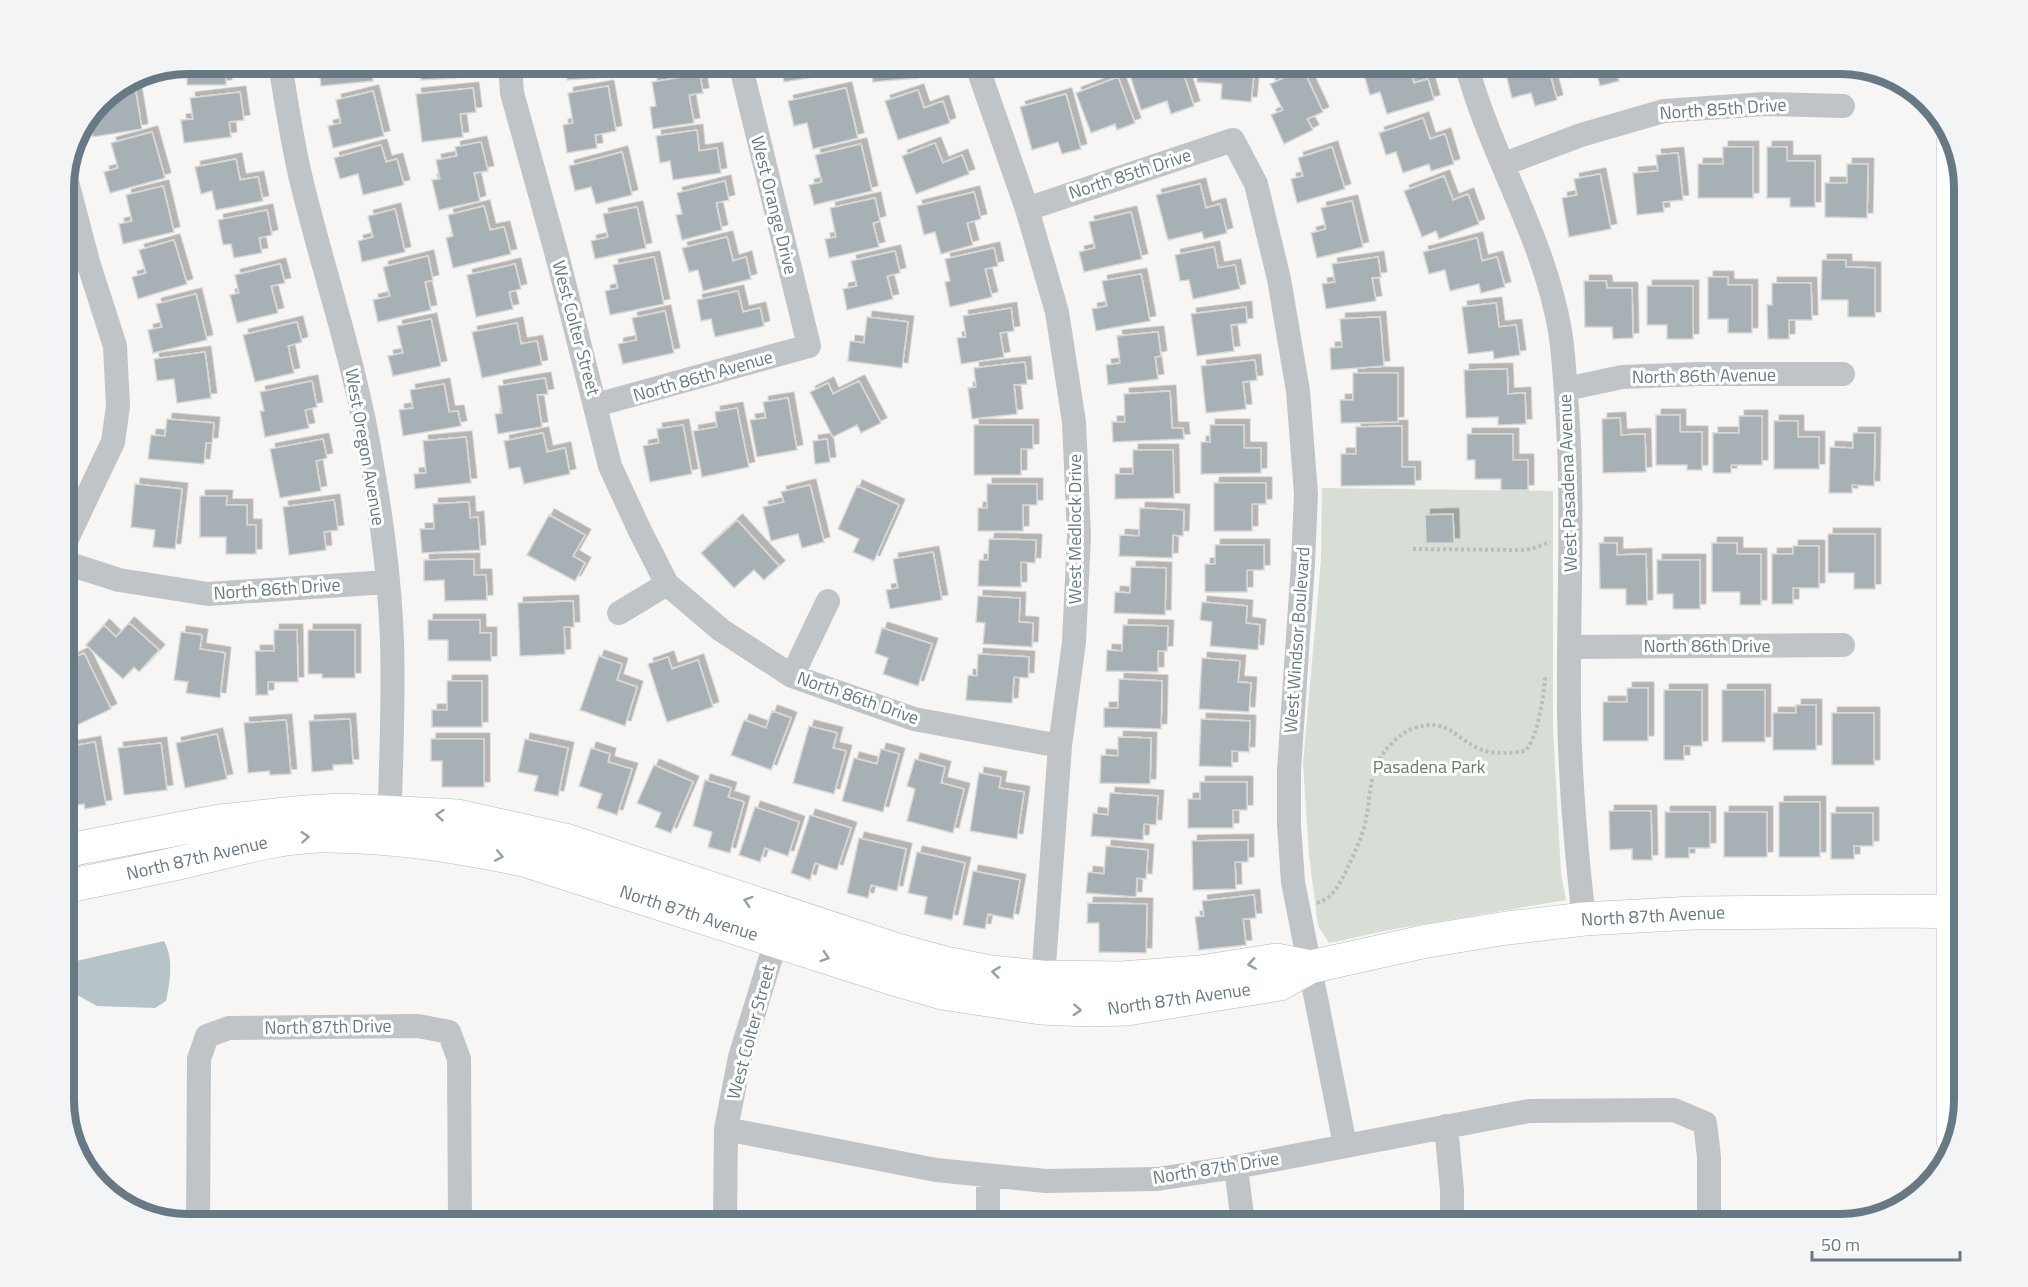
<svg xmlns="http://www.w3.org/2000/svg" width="2028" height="1287" font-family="'Titillium Web',sans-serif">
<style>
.green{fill:#d8ddd5}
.water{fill:#b7c4c7}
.building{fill:#a7b0b5;stroke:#d8d8d6;stroke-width:1.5;filter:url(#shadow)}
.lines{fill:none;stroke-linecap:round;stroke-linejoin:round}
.secondary-casing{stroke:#b2b8bc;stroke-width:34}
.primary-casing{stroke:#b3b8bb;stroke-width:34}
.path{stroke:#babdbf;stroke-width:4;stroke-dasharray:3 3;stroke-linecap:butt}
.street{stroke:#c0c4c7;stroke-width:24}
.secondary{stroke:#fff;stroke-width:33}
.primary{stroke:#fff;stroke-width:33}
.oneway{stroke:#95a1a9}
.labels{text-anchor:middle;stroke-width:6;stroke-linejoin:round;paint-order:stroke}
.street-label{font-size:18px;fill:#677984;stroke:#fff}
.park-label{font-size:18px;fill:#6b7b65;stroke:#fff}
.rim{fill:none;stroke:#677984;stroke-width:8}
</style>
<defs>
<filter id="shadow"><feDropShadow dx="5.5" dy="-5.5" stdDeviation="0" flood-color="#0004"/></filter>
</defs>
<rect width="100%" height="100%" fill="#f7f6f4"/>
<path class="green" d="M1322 488 1553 491V730L1561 874 1566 900 1389 930 1329 943 1318 926 1309 855 1303 764 1321 560Z"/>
<path class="water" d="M164 941C174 959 170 981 166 1001L155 1008 97 1006 63 987V964Z"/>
<path class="building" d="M187 63H226V85H187Z
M333 63H372L373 81 321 86 319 68 334 66Z
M420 63H455L456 78 421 80Z
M566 63H607L608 77 567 80Z
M642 63H684V68L642 71Z
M781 63H831L833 74 784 82Z
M871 63H915L917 78 873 82Z
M1166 63H1180L1194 106 1171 114 1167 101 1141 110 1130 75Z
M1198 63H1245V72L1254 73 1251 102 1221 99 1222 84 1197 82Z
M1393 63H1408L1414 83 1428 79 1434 100 1387 114 1380 92 1370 95 1363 72Z
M1503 63H1547L1557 100 1535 106 1531 93 1512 98Z
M1565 63H1614L1619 81 1600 86 1596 71 1568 78Z
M1632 63H1682L1683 74 1661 77 1660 64 1633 67Z
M1697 63H1727V65L1697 66Z
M1303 69 1323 112 1307 119 1313 130 1284 144 1271 115 1283 110 1270 84Z
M700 74 703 93 689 95 694 123 653 129 650 107 656 106 652 82Z
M1118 77 1135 123 1117 130 1115 124 1091 133 1076 93Z
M134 81 142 129 93 137 90 117 103 115 101 99 126 82Z
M608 86 616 131 595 135 597 148 567 153 563 125 573 123 568 93Z
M473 88 476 112 460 114 463 137 422 142 416 94Z
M846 88 858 138 813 149 807 123 794 126 788 101Z
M918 90 924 108 943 101 950 123 898 140 885 101Z
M373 91 384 136 333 148 328 126 341 123 336 100Z
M240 92 244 120 229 122 231 137 184 143 181 120 193 119 190 98Z
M1066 94 1081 149 1062 154 1058 142 1032 150 1020 107Z
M1423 118 1430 139 1445 134 1454 164 1431 171 1429 164 1403 173 1396 152 1386 155 1379 133Z
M697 130 699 151 717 148 721 173 673 180 670 161 660 163 656 136Z
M152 132 165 178 110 193 104 172 118 168 111 143Z
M481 142 488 171 474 173 480 201 439 210 432 180 440 179 436 160 457 156 455 147Z
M935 143 943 163 962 155 969 174 916 194 902 156Z
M861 144 872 191 814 205 809 185 822 182 815 155Z
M381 145 386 162 397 159 404 185 363 195 358 174 340 179 334 158Z
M1332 147 1345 189 1297 203 1291 179 1303 176 1298 158Z
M1723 147H1753V198H1698V164H1723Z
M1767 147H1787V161H1815V207H1790V198H1767Z
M622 152 632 195 596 204 591 187 575 191 569 166Z
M1678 153 1683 200 1663 202 1664 212 1637 215 1633 173 1658 171 1656 155Z
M236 159 240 180 258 177 263 201 216 210 212 191 201 194 195 167Z
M1847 164H1868L1867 218 1825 217V183H1847Z
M1600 174 1611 229 1569 237 1562 198 1577 195 1574 179Z
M1444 176 1453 200 1468 194 1479 224 1439 239 1436 231 1422 237 1404 191Z
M725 181 729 200 716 203 722 230 682 240 676 215 682 214 677 193Z
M1200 184 1206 208 1220 204 1227 233 1204 239 1202 232 1168 240 1156 195Z
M163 186 174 232 123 244 119 224 132 221 126 195Z
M974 192 981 219 967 223 973 245 941 254 935 232 924 235 917 206Z
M875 198 880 221 873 223 879 247 829 258 825 239 836 237 830 208Z
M1352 201 1363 247 1317 258 1311 233 1326 229 1321 208Z
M484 206 490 230 504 227 511 254 453 268 446 238 453 236 448 215Z
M637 207 646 248 595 259 591 241 608 237 603 214Z
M395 209 405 252 362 262 358 241 373 237 368 216Z
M267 210 272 235 259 238 262 253 234 258 231 244 223 245 218 220Z
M1131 212 1142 259 1084 272 1079 252 1095 248 1089 222Z
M727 237 733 261 746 257 751 279 703 291 698 270 689 272 682 248Z
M1477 238 1482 261 1497 257 1505 287 1481 293 1479 284 1450 291 1445 270 1429 274 1423 252Z
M174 240 187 284 138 299 132 277 146 273 139 250Z
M1214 247 1218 268 1235 265 1240 289 1193 299 1189 280 1180 281 1175 255Z
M994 248 998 266 985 269 992 297 950 307 945 282 950 281 945 259Z
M895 251 900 273 887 276 893 299 847 310 843 289 857 286 851 261Z
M428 256 433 280 425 282 431 310 378 322 373 300 390 296 383 267Z
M654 257 664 304 610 315 605 291 618 288 613 265Z
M1378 257 1381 277 1372 278 1376 301 1326 309 1322 284 1335 282 1332 264Z
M1822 260H1846V267L1875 268V317H1848V300H1821Z
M280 264 285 283 271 286 278 313 237 323 230 295 239 293 235 275Z
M515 264 521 289 509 292 513 309 476 317 467 275Z
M1141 274 1150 321 1096 331 1092 309 1107 306 1102 281Z
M1708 277H1728V285H1752V333H1728V319H1708Z
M1584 281H1606L1607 288H1632L1633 338 1613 339 1612 327H1585Z
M1772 283H1811L1812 320H1789V339H1768L1767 305H1772Z
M1647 286H1693V339H1667V325H1647Z
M738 291 743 312 760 308 764 326 715 337 711 319 701 321 697 300Z
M196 294 207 340 153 353 148 330 162 327 156 304Z
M1496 303 1499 327 1516 325 1520 355 1494 359 1493 351 1468 354 1462 307Z
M1246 307 1247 323 1231 325 1234 351 1197 356 1191 314Z
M1011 308 1014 331 1000 333 1004 357 961 364 957 338 966 337 963 316Z
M665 311 674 353 623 364 618 344 637 340 632 318Z
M867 317 908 322 902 368 848 361 850 341 864 343Z
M1380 317 1384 366 1331 370 1330 348 1342 347 1340 319Z
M431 319 441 366 393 376 388 356 403 353 397 326Z
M297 322 302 342 288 346 294 373 255 382 243 335Z
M517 323 521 344 537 341 542 365 482 378 472 332Z
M1158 332 1161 356 1155 357 1158 379 1108 385 1106 365 1120 363 1117 336Z
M205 352 211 398 177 403 174 379 157 381 154 359Z
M1255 360 1257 380 1243 382 1246 409 1206 413 1201 366Z
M1025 362 1027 384 1014 385 1017 414 972 419 968 388 976 387 974 368Z
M1507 369 1508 394 1525 393 1526 424 1498 425V417L1466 418 1464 370Z
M1353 373H1398V422L1341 423 1340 400H1353Z
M545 378 548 394 537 395 542 427 498 434 495 414 502 413 498 386Z
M312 381 317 407 305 410 309 428 265 437 260 411H264L260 392Z
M859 381 881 423 861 433 857 425 833 437 810 392 828 383 833 394Z
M444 384 449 412 458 411 461 426 403 436 399 410 413 408 410 390Z
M1170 391 1172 428H1183L1184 439 1113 442 1112 422H1125L1124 394Z
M788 398 797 450 757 457 750 420 766 418 763 402Z
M737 408 749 467 702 477 693 431 717 427 715 412Z
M1656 415H1680V432H1702V470H1687V465H1656Z
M1739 416H1762V465H1731V473H1713V433H1739Z
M1620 418 1621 435 1645 434 1646 472 1603 473 1602 419Z
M167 419 214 423 212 443H206L204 464 148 459 151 435 165 436Z
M1774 421H1798V437H1819V469H1774Z
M683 425 692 474 650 482 643 446 659 443 657 429Z
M974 425H1033V449H1021V475H974Z
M1210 425H1244V448H1261V473L1201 474V442H1210Z
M1402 426V467H1415V485L1341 486V454H1356V427Z
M543 433 547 452 565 448 570 474 524 484 520 467 509 469 504 441Z
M1853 433H1875L1874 486 1852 485V493H1829L1830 447 1853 448Z
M1467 434H1513V460H1528V490H1501V479H1475V460H1467Z
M466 437 471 483 415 489 414 474 426 473 423 441Z
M323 439 327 458 316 461 321 491 280 498 270 449Z
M827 439 830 462 815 464 813 441Z
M1133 450H1173L1174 498 1115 499V474H1133Z
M1214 483H1266V504H1252V531H1214Z
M135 484 182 489 175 549 153 547 155 530 131 527Z
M987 484H1037V505H1023V531H978V508H987Z
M810 485 824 542 802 548 798 534 771 541 763 507 784 502 781 492Z
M857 486 899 505 874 561 853 552 859 539 838 529Z
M200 496H227L226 505H247V525H256V554H226V537H200Z
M334 500 338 530 324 532 326 550 289 555 283 507Z
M469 502 470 518 478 517 480 550 422 553 420 529H434L433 504Z
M1140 508 1184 510 1183 536 1173 535 1172 558 1119 556 1120 535 1139 536Z
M1453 514 1454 543H1426L1425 515Z
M549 515 585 535 573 556 585 563 575 581 527 555Z
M737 520 779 566 764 580 754 570 734 588 701 553Z
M1828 534H1875V589H1854V573H1828Z
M989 539 1036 540 1035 563 1021 562V587L978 586 979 560H988Z
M1599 543H1617V555L1646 554 1647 605H1626V589H1600Z
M1712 543H1737V554H1761V605H1740V592H1712Z
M1215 545H1264V570H1247V592H1205V564H1215Z
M1793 546H1819V588H1793V604H1772V554H1793Z
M933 552 942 600 890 609 886 590 898 588 893 559Z
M474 559V575H486L487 600 445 601 444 580 424 581V560Z
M1657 560H1700V609H1673V594H1657Z
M1131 567 1166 568 1165 615 1114 613 1115 592 1130 593Z
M978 596 1020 598 1019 622 1033 623 1032 647 983 644 985 623 976 622Z
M573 601 574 627H564L565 654 520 656 518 603Z
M1202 602 1247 606 1246 623 1260 625 1258 650 1210 646 1212 622 1200 620Z
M428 620H480V633H491V661H448V640H428Z
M129 623 159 650 139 672 134 667 123 679 86 645 104 625 116 637Z
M1123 625 1168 626 1167 651H1158V672L1106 671 1107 650 1122 651Z
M882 628 932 644 918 686 883 674 888 658 875 653Z
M274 630H297L298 682H268V695H256L255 651H274Z
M308 630H355V678H322V674H308Z
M181 632 202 635 200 649 225 653 220 698 186 693 188 682 174 680Z
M84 653 111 709 63 732V683L70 680 63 663Z
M978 654 1029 657 1028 678 1014 677 1012 703 966 700 968 675 977 676Z
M599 656 622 664 617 680 637 687 625 726 580 710Z
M668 657 672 669 698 660 713 707 667 722 648 664Z
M1202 658 1240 661 1238 682 1251 683 1249 712 1199 709Z
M1119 679 1162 681 1161 729 1104 727V708H1118Z
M447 681H482V727H432V710H447Z
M1627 688H1648V741H1603V702H1627Z
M1664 690H1702V746H1684V760H1664Z
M1722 690H1765V742H1722Z
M1796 705H1816V750H1773V713H1796Z
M772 711 791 718 771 770 731 755 744 720 766 728Z
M1832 713H1874V765H1832Z
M350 719 353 764 333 765V770L312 772 309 721Z
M1201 719 1250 721 1249 752 1232 751V767L1199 766Z
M286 720 291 774 270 775 269 771 248 773 244 723Z
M809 726 837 733 833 748 846 751 834 794 793 783Z
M217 734 227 779 185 788 176 743Z
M1118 737 1151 738 1150 784 1100 783 1101 755 1118 756Z
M431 739H484V787H442V761H431Z
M525 739 568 748 558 796 534 791 538 776 518 772Z
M95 742 106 805 85 809 84 804 63 807V757L68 756 67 747Z
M161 743 167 790 124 795 118 748Z
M591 748 610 754 608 762 632 769 617 815 597 808 602 794 579 786Z
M881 749 899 754 883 812 842 801 854 758 877 764Z
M915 759 945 767 941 783 964 789 953 833 907 821 915 789 907 786Z
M654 765 693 782 671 833 655 827 661 813 637 803Z
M979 773 1001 777 999 788 1024 792 1017 839 970 831Z
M705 780 731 788 728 797 744 802 730 853 708 847 712 832 693 826Z
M1200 782H1247V810H1233V828H1188V799H1200Z
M1110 793 1158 796 1156 825 1144 824 1143 840 1091 836 1093 813 1108 815Z
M1779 802H1820V857H1779Z
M755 807 799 822 788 856 765 848 760 862 739 855Z
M1609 811H1651L1652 860H1632V849L1610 850Z
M1665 812H1710V848H1689V858H1665Z
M1724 812H1767V857H1724Z
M1831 813H1873V846H1854V859H1831Z
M810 815 851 828 837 870 815 863 810 880 791 873Z
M859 838 906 849 897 891 871 885 868 898 847 893Z
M1248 840V862H1235L1236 889 1193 890 1192 841Z
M1106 846 1148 850 1146 879 1137 878 1136 897 1086 893 1088 872 1104 874Z
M917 852 965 863 952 920 924 914 927 897 908 893Z
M973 871 1020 880 1013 919 988 914 985 929 963 925Z
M1254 895 1256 918 1243 919 1246 945 1199 950 1195 917 1204 916 1202 901Z
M1088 903 1147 904 1146 953 1099 952V923H1087Z"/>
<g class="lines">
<g class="secondary-casing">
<path id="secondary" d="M63 851 220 821 306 812 343 810 458 816 565 840 897 950 945 963 990 972 1042 977 1122 978 1200 972 1276 960 1310 967
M63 887C106 878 149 870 192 860 235 850 277 837 321 836 390 835 458 847 524 860L894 979 942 993 1041 1008 1088 1010 1127 1009 1280 984 1310 967 1427 941 1507 928 1584 919 1693 913 1904 911 1965 912"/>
</g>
<g class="primary-casing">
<path id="primary" d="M1953 142V1140"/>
</g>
<path class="path" d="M1413 549 1521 550 1531 549 1550 542
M1317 903C1333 898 1339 885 1346 871 1353 856 1361 840 1365 824 1372 792 1367 769 1391 744 1398 737 1405 731 1414 728 1448 717 1455 739 1480 749 1494 755 1511 753 1525 751 1538 738 1543 698 1545 679H1550"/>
<path class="street" d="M280 63C286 102 292 141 301 179 324 275 357 368 372 465 382 522 390 584 392 641 394 703 391 765 389 827
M510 63 512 93 558 259 610 466 640 531 667 584 721 630 792 676 914 719 1060 746
M976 63 1027 209 1057 312 1074 422 1079 536 1074 642 1060 746 1042 993
M1466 63C1490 155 1544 236 1560 331 1564 356 1565 383 1567 408 1574 509 1568 610 1569 711 1570 780 1576 850 1584 919
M1504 164 1581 135 1664 111 1765 104 1843 106
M1027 209 1233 140 1256 184 1279 279 1298 391 1306 494 1303 563 1289 770V825L1293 882 1345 1145
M1566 389 1622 377 1699 374H1843
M596 405 809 346 740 63
M63 547 113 442 118 406 115 346 88 262 65 174
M63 562 119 580 208 594 387 582
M619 613 667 584
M1571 647 1843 645
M792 676 828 601
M1446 1126 1452 1190V1224
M726 1129 936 1170 1046 1181 1157 1179 1236 1167 1529 1111 1674 1110 1705 1123 1709 1157V1224
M1236 1167 1243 1224
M198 1224 199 1059 207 1036 229 1028 418 1026 449 1032 459 1059 460 1224
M725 1224 726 1129 740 1057 781 925
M988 1224V1176"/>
<use href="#secondary" class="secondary"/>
<use href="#primary" class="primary"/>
</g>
<defs><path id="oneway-chevron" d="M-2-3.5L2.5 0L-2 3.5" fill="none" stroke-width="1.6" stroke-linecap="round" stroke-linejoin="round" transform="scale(1.5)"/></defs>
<g class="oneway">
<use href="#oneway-chevron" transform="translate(440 815) rotate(-175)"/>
<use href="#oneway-chevron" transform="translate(305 837) rotate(-5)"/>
<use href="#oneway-chevron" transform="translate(499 856) rotate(11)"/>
<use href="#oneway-chevron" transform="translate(748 901) rotate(-162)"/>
<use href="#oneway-chevron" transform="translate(825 957) rotate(18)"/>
<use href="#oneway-chevron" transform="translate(1252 964) rotate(171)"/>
<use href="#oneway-chevron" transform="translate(996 972) rotate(-173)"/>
<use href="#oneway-chevron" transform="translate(1077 1010) rotate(3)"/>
</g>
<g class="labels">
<g class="street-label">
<text transform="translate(1723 109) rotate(-4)" y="6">North 85th Drive</text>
<text transform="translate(1130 174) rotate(-18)" y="6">North 85th Drive</text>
<text transform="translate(774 205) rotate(76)" y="6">West Orange Drive</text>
<text transform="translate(576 328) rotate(75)" y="6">West Colter Street</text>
<text transform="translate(703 376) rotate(-16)" y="6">North 86th Avenue</text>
<text transform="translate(1704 376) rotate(-1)" y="6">North 86th Avenue</text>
<text transform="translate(365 447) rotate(80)" y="6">West Oregon Avenue</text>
<text transform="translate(1568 483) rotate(-92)" y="6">West Pasadena Avenue</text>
<text transform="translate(1075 529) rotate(-90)" y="6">West Medlock Drive</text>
<text transform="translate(277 589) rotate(-4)" y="6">North 86th Drive</text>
<text transform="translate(1297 640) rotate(-86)" y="6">West Windsor Boulevard</text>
<text x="1707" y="652">North 86th Drive</text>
<text transform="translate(858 698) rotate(19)" y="6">North 86th Drive</text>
<text transform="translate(197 858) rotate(-13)" y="6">North 87th Avenue</text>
<text transform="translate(689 913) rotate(18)" y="6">North 87th Avenue</text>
<text transform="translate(1653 916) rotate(-3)" y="6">North 87th Avenue</text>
<text transform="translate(1179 999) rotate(-8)" y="6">North 87th Avenue</text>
<text transform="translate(328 1027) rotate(-1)" y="6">North 87th Drive</text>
<text transform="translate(751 1032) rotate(-75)" y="6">West Colter Street</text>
<text transform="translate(1216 1168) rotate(-9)" y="6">North 87th Drive</text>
</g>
<g class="park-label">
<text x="1429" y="773">Pasadena Park</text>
</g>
</g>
<path d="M0 0H2028V1287H0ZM188 74H1840A114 114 0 0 1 1954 188V1100A114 114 0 0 1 1840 1214H188A114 114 0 0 1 74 1100V188A114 114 0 0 1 188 74Z" fill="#f3f4f5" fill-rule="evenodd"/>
<path class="rim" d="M188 74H1840A114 114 0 0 1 1954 188V1100A114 114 0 0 1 1840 1214H188A114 114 0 0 1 74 1100V188A114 114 0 0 1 188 74Z"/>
<path d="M1812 1251v9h148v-9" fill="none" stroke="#677984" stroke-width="3"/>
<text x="1821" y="1251" font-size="18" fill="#677984" stroke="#ffffff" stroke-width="4.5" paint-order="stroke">50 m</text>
</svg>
